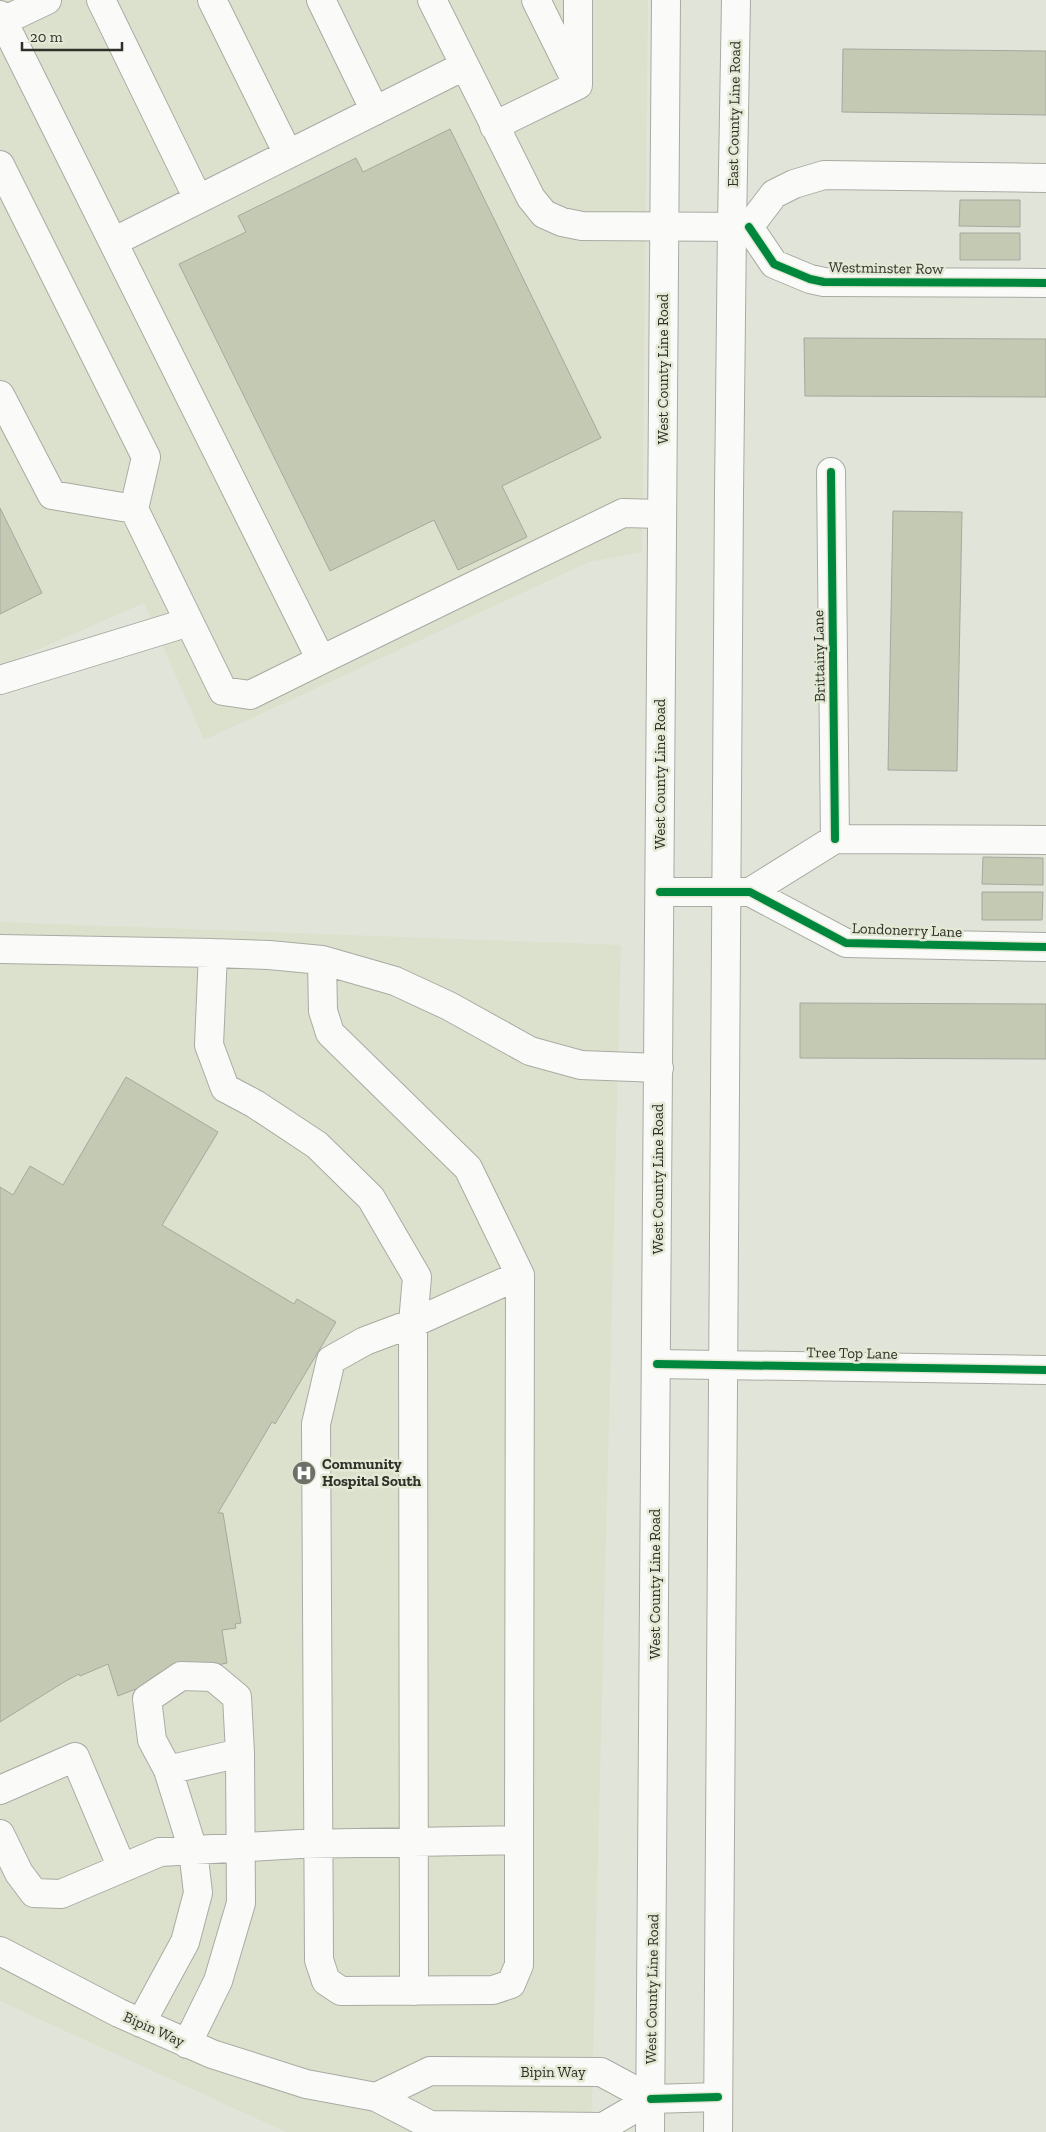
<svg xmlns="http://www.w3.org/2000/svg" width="1046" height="2132" font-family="'Zilla Slab',serif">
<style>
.built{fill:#dbe1cc}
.building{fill:#c4c9b3;stroke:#a5a89f}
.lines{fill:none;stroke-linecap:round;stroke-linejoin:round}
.minor-casing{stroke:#a9aba3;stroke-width:30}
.major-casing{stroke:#a9aba3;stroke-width:30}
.minor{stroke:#fafbf9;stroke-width:28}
.major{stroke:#fafbf9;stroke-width:28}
.cycleway-casing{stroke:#e3e9d4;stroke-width:11}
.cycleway{stroke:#00873e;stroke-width:8}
.labels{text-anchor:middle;stroke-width:5;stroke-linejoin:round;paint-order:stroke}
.street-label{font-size:15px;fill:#2e3129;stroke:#e3e9d4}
.poi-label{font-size:15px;font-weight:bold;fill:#2e3129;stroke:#e3e9d4;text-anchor:start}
</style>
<rect width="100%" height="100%" fill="#e1e4d9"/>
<path class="built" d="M0 0H648L642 552 589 562 204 740 144 603 0 666Z
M0 922 621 945 591 2132H286L0 2001Z"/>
<path class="building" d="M843 49 1046 51V115L842 112Z
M450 129 601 438 502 486 527 537 458 570 434 520 330 571 179 264 246 232 238 216 356 158 363 172Z
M960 200H1020V227L959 226Z
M960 233H1020V260H960Z
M804 338 1046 339V397L805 396Z
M0 508 42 593 0 614Z
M893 511 962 512 957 771 888 770Z
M983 857 1043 858V885L982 884Z
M982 892H1043L1042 920H982Z
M800 1003 1046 1004V1059L800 1058Z
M126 1077 218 1132 162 1225 294 1304 297 1299 336 1322 275 1424 272 1422 218 1513H223L241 1623 235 1624 236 1628 222 1630 227 1663 191 1670 154 1682 118 1696 108 1664 80 1676 79 1674 64 1682 0 1722V1187L13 1195 30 1166 63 1185Z"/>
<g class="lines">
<g class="minor-casing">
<path id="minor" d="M101 0 198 199
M212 0 288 154
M321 0 375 111
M432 0 531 198 544 214 562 222 582 226 749 227
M536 0 575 79
M0 15 321 660 623 513 662 514
M3 21 47 0
M494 126 578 85V0
M0 165 146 457 134 509 223 691 250 695 321 660
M749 227 774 264 810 279 824 282 1046 283
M749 227 774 194 794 184 824 175 1046 178
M113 242 464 66
M0 395 52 495 134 509
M831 472 835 839
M0 680 189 622
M660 892H750L846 943 1046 947
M750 892 835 839 1046 840
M0 949 213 953 269 955 322 960 395 981 449 1006 530 1051 581 1065 659 1068
M213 953 209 1045 225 1088 255 1104 317 1145 371 1198 417 1277 413 1323 365 1341 331 1360 316 1424 319 1960 326 1981 341 1991 493 1990 511 1984 519 1965V1840
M657 1364 1046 1370
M168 1770 240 1753
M0 1790 75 1757 122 1868
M0 1834 19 1873 34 1893 61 1894 160 1852 300 1844 519 1840 520 1275 468 1168 330 1033 323 1011 322 960
M0 1951 119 2013 212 2054 306 2084 376 2097 430 2125 603 2127 651 2099 718 2097
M414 1991 413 1323 520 1275
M141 2023 185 1942 198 1893 193 1850 168 1770 152 1740 147 1699 181 1676 213 1677 237 1697 240 1753 241 1903 218 1981 187 2044
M376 2097 430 2071 601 2072 651 2099"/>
</g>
<g class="major-casing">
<path id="major" d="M650 2132 666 0
M718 2132 729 494 732 227 736 0"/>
</g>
<use href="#minor" class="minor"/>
<use href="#major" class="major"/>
<g class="cycleway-casing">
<path id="cycleway" d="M749 227 774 264 810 279 824 282 1046 283
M831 472 835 839
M660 892H750L846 943 1046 947
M657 1364 1046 1370
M651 2099 718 2097"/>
</g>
<use href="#cycleway" class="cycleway"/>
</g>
<defs>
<g id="hospital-disc" transform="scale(1.25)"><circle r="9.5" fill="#6d7067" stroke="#e3e9d4"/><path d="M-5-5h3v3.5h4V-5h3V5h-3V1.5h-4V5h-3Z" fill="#fff"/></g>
</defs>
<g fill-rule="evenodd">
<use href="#hospital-disc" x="304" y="1473"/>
</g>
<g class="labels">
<g class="street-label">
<text transform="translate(734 114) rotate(-89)" y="5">East County Line Road</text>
<text transform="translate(886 268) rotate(1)" y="5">Westminster Row</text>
<text transform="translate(663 369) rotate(-90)" y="5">West County Line Road</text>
<text transform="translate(819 656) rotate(-91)" y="5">Brittainy Lane</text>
<text transform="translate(660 774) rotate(-90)" y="5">West County Line Road</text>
<text transform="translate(907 930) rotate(2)" y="5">Londonerry Lane</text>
<text transform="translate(658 1179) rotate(-90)" y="5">West County Line Road</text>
<text transform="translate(852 1353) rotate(1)" y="5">Tree Top Lane</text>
<text transform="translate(655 1584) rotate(-90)" y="5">West County Line Road</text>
<text transform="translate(652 1989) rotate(-89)" y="5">West County Line Road</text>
<text transform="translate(154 2029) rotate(24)" y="5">Bipin Way</text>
<text x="553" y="2077">Bipin Way</text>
</g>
<g class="poi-label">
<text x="322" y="1469">Community<tspan x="322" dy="17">Hospital South</tspan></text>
</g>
</g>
<path d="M22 42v8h100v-8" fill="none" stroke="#2e3129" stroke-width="2.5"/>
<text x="30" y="42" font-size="15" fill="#2e3129" stroke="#e3e9d4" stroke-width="4" paint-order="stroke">20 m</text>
</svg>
